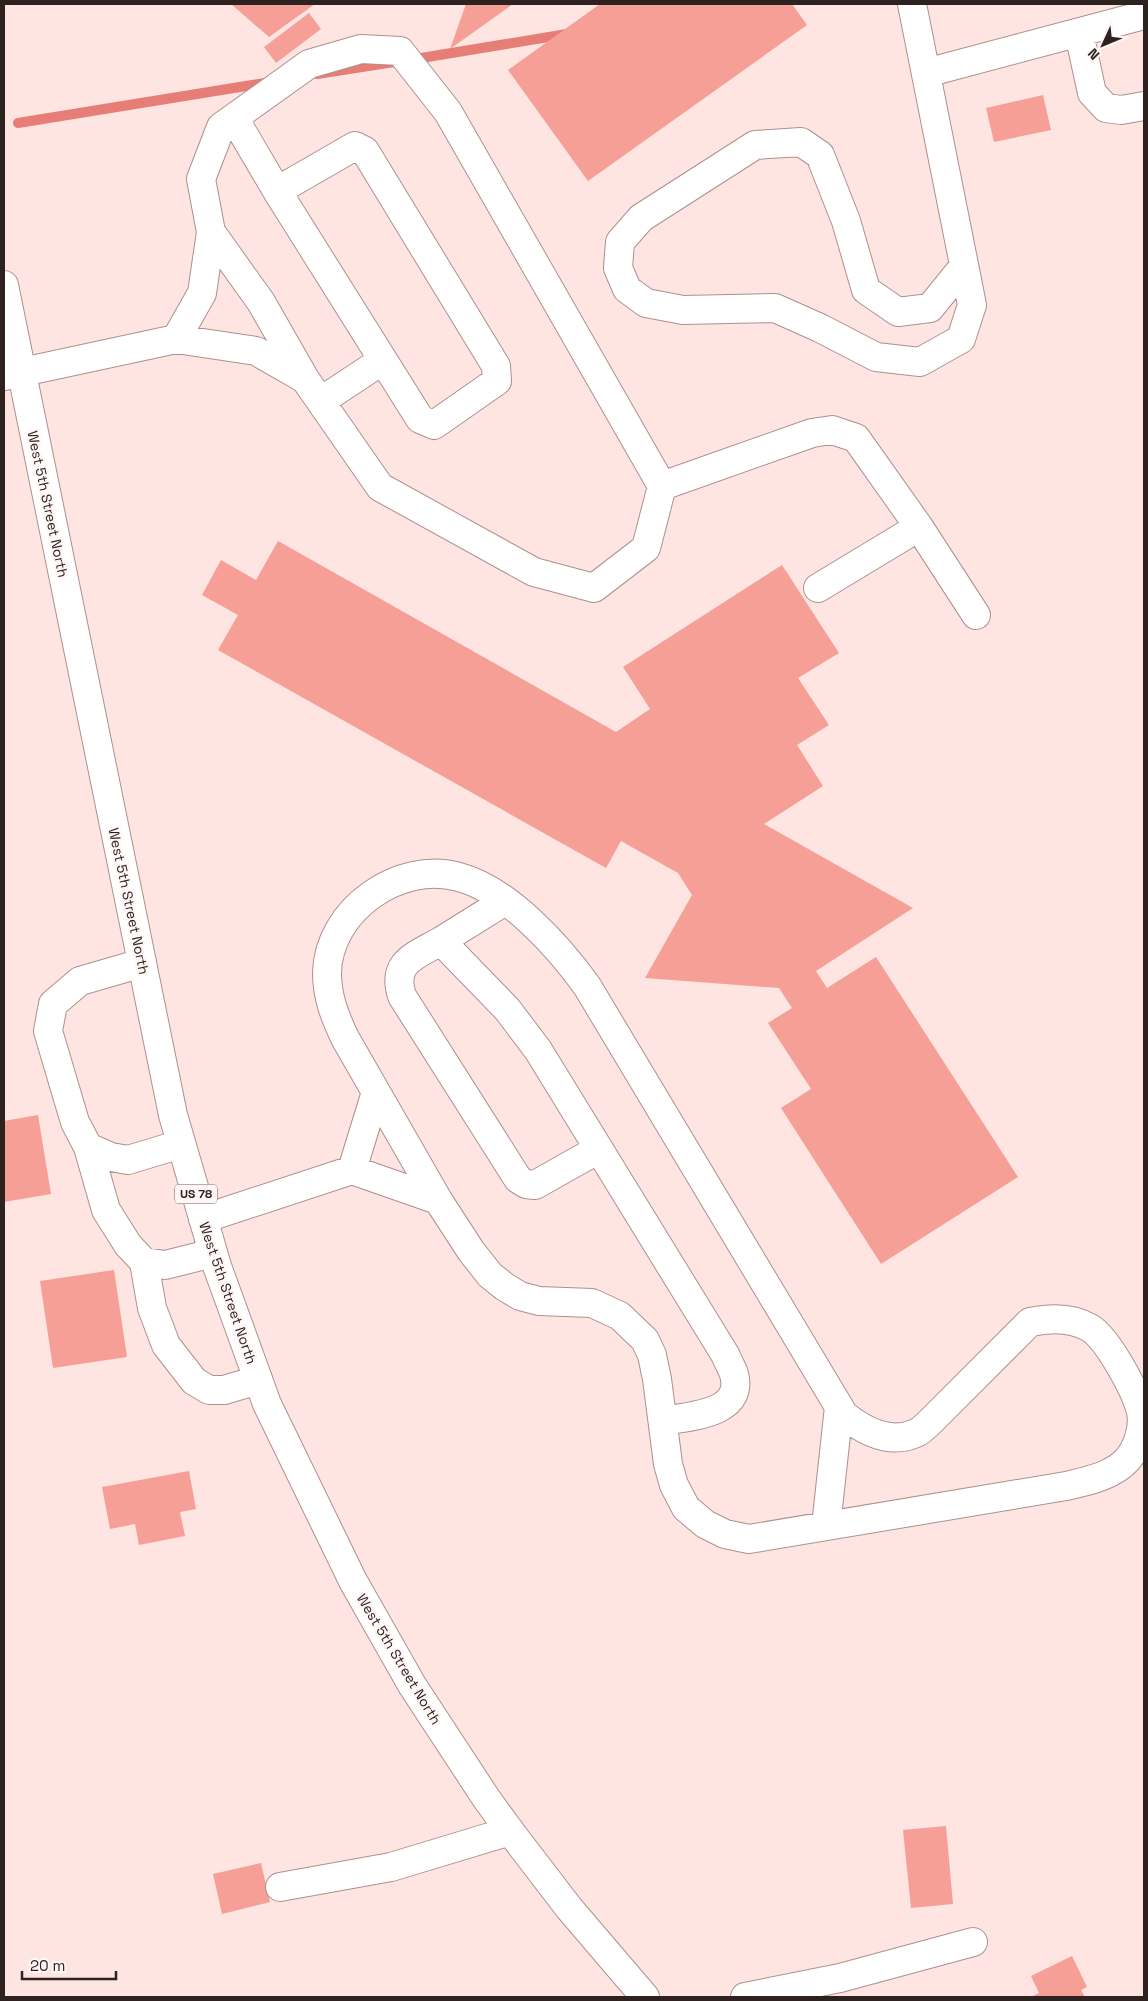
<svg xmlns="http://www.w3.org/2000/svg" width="1148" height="2001" font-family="'Space Grotesk',sans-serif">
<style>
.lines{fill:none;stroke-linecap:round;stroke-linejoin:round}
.stream{stroke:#e67e77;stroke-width:10}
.building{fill:#f59f97}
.minor-casing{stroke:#ad908d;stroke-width:30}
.major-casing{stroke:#ad908d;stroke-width:30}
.minor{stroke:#fff;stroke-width:28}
.major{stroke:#fff;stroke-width:28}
.labels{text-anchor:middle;stroke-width:5;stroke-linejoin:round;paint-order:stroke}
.shield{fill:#fef7f6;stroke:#6c6261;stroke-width:1}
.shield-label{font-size:12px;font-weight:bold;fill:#2e2221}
.street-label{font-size:14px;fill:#2e2221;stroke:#fef7f6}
</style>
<rect width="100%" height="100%" fill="#fee5e2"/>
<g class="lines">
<path class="stream" d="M409 60 567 34
M317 74 394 62
M18 123 271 82"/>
</g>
<path class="building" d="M231 4H315L269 37Z
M466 4H513L450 49Z
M600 4H792L807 25 588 181 508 70Z
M309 13 321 29 276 63 264 47Z
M1043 95 1051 130 994 142 986 108Z
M278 541 616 732 650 709 623 667 782 565 839 653 798 678 829 725 797 745 823 786 764 824 913 908 816 971 827 988 876 957 1018 1177 881 1264 781 1108 811 1089 768 1023 792 1008 779 988 645 978 692 895 678 873 621 841 606 868 218 650 238 615 202 595 221 560 256 580Z
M38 1115 51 1194 4 1202V1121Z
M114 1270 127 1357 53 1368 40 1281Z
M189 1471 196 1509 180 1512 185 1536 139 1545 135 1524 110 1529 102 1487Z
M946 1826 953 1904 911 1908 903 1830Z
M261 1863 270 1902 222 1914 213 1874Z
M1072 1956 1087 1987 1081 1990 1085 1997H1031L1039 1993 1031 1976Z"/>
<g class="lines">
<g class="minor-casing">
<path id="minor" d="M912 4 972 305 961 339 920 362 876 357 820 328 775 308 683 310 646 303 627 289 618 268 620 242 641 218 755 145 801 142 820 155 846 221 866 290 898 312 930 308 964 266
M1079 33 1092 93 1106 108 1121 110 1144 106
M926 73 1144 15
M234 118 277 191 420 419 434 425 497 381 496 366 365 151 355 146 277 191
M211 232 261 302 305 379 380 487 534 572 594 588 646 548 662 486 448 112 400 51 361 49 309 64 221 127 201 179 211 232 202 293 176 339 256 351 305 379
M4 376 176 339
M321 401 383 360
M662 486 812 433 832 430 856 438 919 527 976 615
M818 588 919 527
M441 941 505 901
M142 963 80 981 53 1004 48 1031 75 1122 88 1147 111 1157 128 1160 181 1144
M88 1147 106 1210 128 1245 144 1262 165 1265 213 1253
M599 1149 535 1185 526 1184 518 1179 402 996C391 962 415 956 441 941L507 1009 538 1050 726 1356C728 1362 732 1368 734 1374 745 1415 688 1416 663 1421
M352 1170 376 1092
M203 1219 352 1170 438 1200 471 1251 490 1275 505 1287 520 1296 539 1301 592 1303 620 1316 645 1340 652 1355 657 1379 668 1464 674 1485 686 1508 705 1524 725 1534 749 1539 1066 1486C1088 1481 1113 1476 1128 1459 1138 1447 1144 1427 1141 1412 1136 1391 1108 1339 1090 1328 1072 1317 1049 1318 1030 1322L931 1421C927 1425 921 1431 916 1433 890 1445 864 1431 844 1415L587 986C559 947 508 890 459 877 400 860 328 910 327 973 327 997 335 1017 345 1038L438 1200
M144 1262 152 1308 166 1345 194 1381 209 1390H224L258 1380
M826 1526 839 1407
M280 1887 391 1867 510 1831
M745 1997 840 1978 973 1942"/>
</g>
<g class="major-casing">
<path id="major" d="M4 285 173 1115 217 1266 267 1404 353 1581 412 1685 486 1798 510 1831 569 1908 645 1997"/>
</g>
<use href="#minor" class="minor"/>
<use href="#major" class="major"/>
</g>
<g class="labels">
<rect class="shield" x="175" y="1184.5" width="42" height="19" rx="4"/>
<g class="shield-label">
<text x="196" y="1198">US 78</text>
</g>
<g class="street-label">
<text transform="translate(48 504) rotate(78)" y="5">West 5th Street North</text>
<text transform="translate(129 901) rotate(78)" y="5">West 5th Street North</text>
<text transform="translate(228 1293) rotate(71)" y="5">West 5th Street North</text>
<text transform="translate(399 1659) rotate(59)" y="5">West 5th Street North</text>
</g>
</g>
<rect width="1148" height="2001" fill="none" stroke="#2e2221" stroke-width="10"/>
<g transform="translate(1103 45) rotate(226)" stroke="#fef7f6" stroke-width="4" paint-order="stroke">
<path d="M0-4L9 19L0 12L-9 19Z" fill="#2e2221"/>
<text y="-8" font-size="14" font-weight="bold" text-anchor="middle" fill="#2e2221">N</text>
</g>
<path d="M22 1971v8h94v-8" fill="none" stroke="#2e2221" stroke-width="2.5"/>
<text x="30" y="1971" font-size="15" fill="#2e2221" stroke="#fef7f6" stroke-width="4" paint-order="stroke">20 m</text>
</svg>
